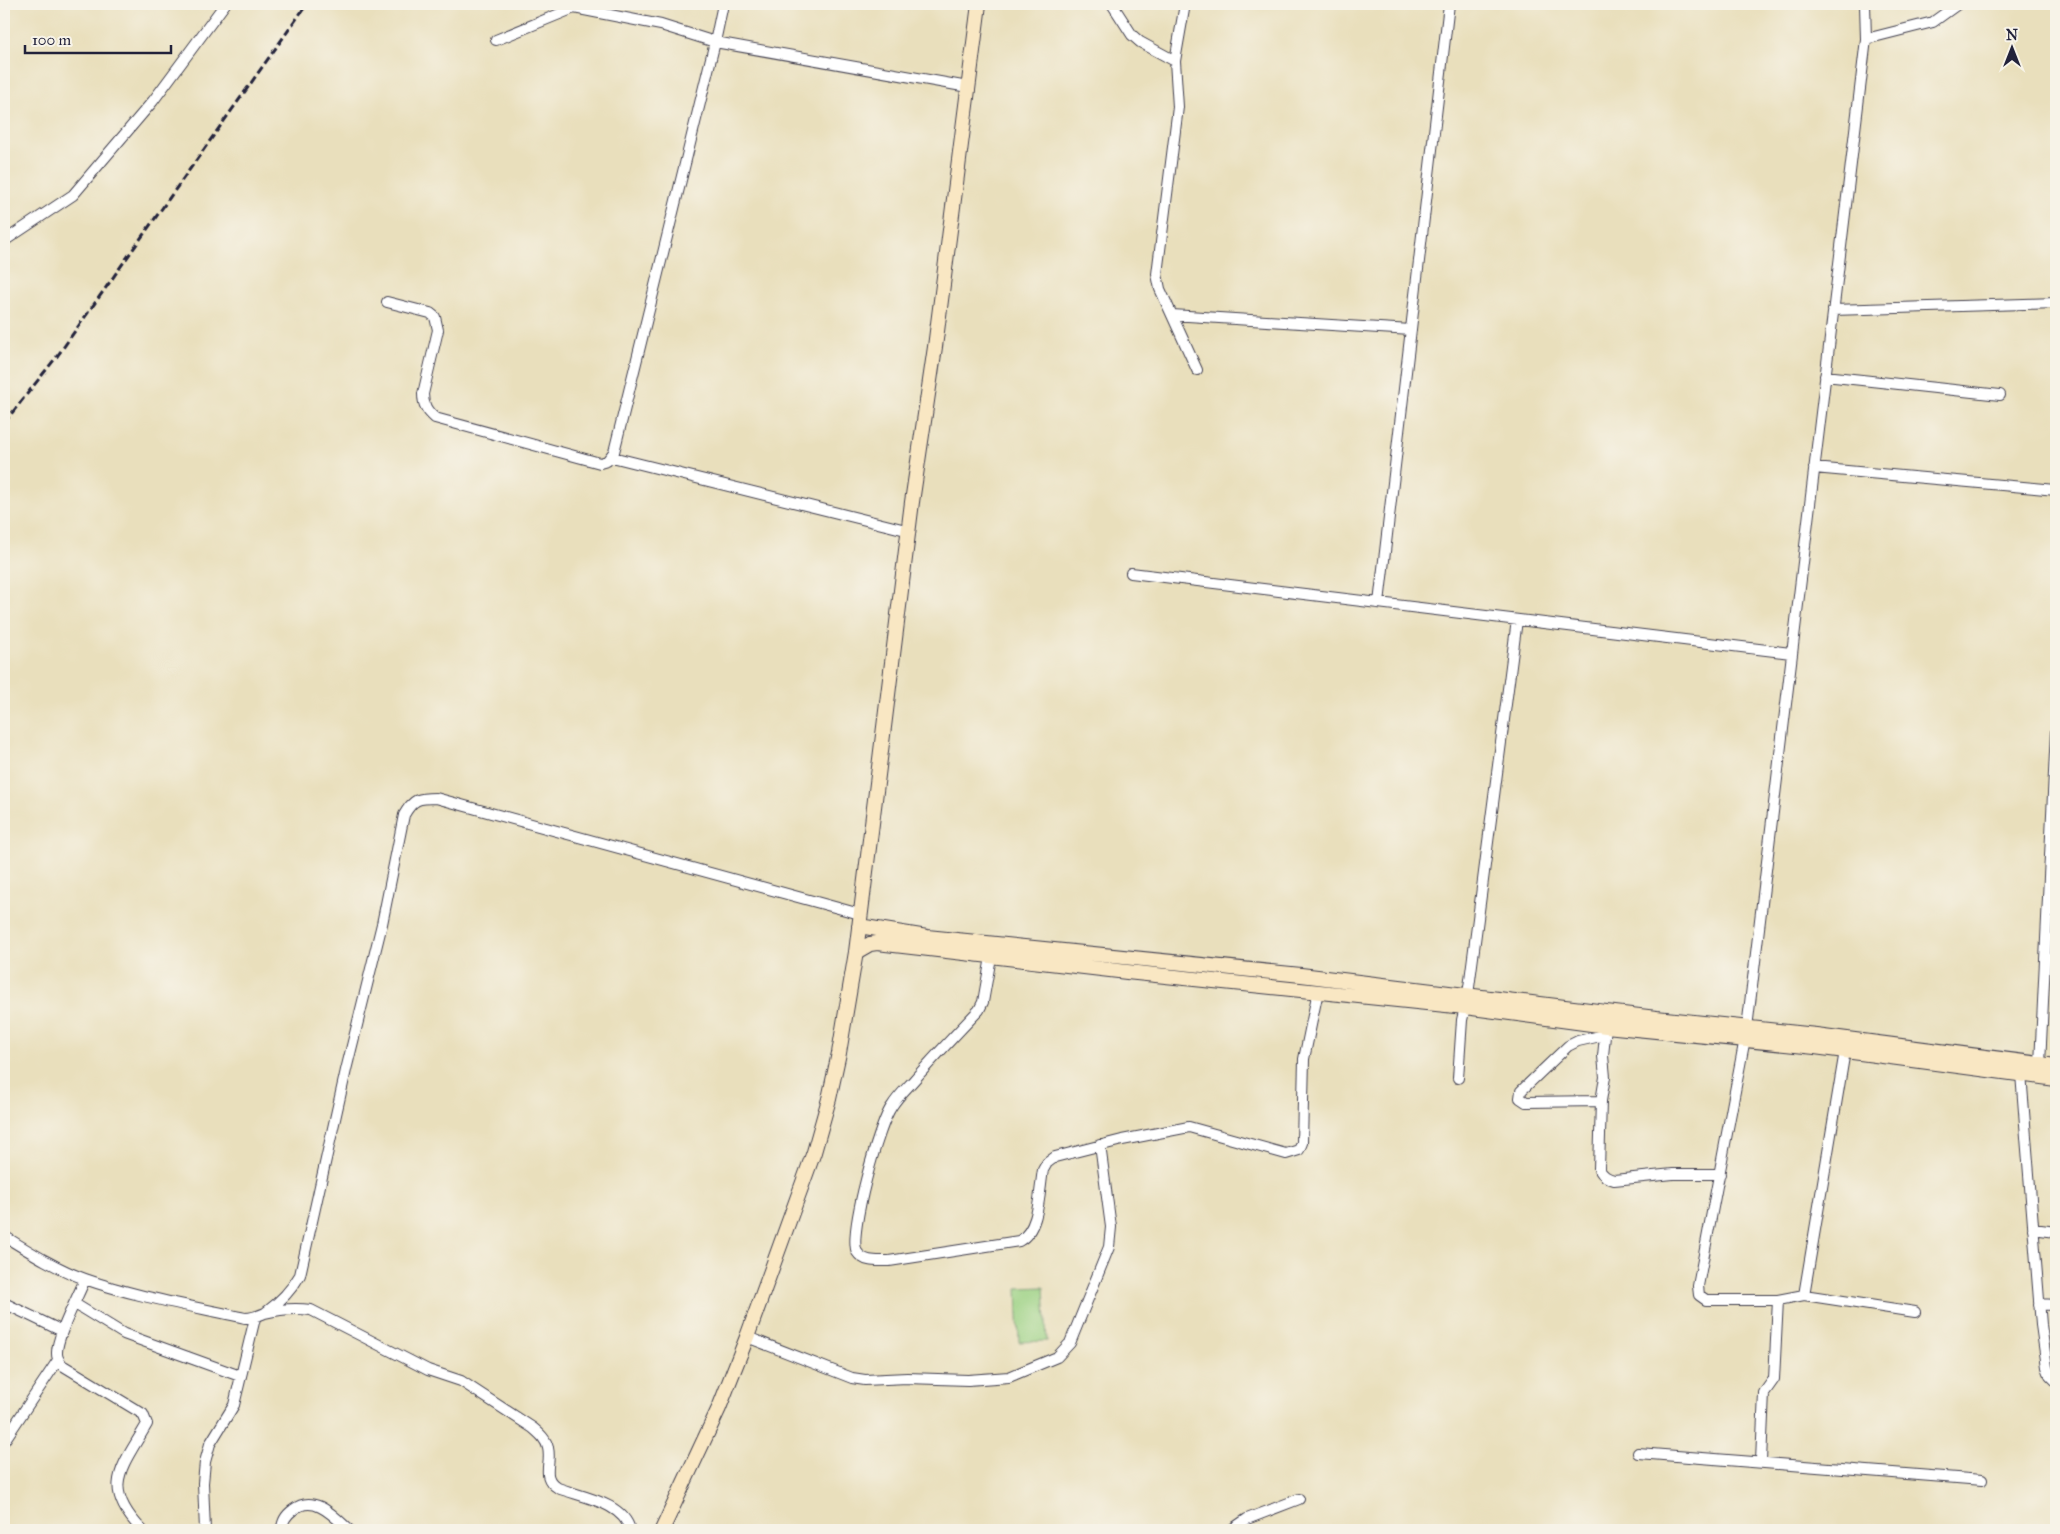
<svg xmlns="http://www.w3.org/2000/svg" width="2060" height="1534" font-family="'IM FELL Great Primer',serif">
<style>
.green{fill:#9cd284;stroke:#5f7a60}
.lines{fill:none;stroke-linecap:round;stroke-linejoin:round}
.street-casing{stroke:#403e4e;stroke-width:12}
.secondary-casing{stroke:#403e4e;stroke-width:16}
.street{stroke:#fff;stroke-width:10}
.secondary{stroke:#f9e7c3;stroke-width:14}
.rail{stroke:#22223b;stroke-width:3;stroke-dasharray:8 4;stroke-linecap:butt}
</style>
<rect width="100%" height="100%" fill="#f7f3e8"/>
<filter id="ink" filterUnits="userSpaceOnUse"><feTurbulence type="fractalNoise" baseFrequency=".02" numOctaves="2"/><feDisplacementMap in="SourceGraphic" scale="10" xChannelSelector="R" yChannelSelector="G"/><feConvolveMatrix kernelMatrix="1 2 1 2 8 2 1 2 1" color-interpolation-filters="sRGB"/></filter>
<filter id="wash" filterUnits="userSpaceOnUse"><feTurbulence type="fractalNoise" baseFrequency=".0096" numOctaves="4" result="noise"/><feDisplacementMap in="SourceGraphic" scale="20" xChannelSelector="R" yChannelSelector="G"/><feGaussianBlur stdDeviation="1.12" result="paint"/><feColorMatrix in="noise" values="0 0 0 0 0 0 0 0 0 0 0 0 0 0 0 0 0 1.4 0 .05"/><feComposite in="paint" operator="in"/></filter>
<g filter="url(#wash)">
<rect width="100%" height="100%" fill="#e9dfbc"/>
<path class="green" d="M1044 1287 1047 1341 1019 1342 1017 1288Z"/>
</g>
<g filter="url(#ink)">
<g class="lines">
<g class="street-casing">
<path id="street" d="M1112 4 1132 35 1140 42 1175 61
M1185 4 1175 61 1178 107 1157 274 1160 289 1197 370
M1866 39 1933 22 1958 4
M496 40 574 8 661 25 715 42 723 4
M4 241 73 195 153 101 225 4
M387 302 430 313 435 317 438 330 423 394C423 405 427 411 435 418L600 463 607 461 614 452 715 42 968 87
M1833 310 2056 303
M1172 315 1411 330
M1825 376 2000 395
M612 457 910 531
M1814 468 2056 490
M1131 573 1791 653
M1379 603 1449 4
M991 957 983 1002 979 1010C957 1033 935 1056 914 1080 907 1088 898 1096 892 1106 879 1123 848 1235 857 1252 864 1263 878 1261 889 1261L1019 1241C1040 1230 1039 1192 1043 1170L1047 1163 1055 1157 1122 1140 1189 1127 1286 1154 1299 1150 1302 1143 1304 1059 1318 991
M1606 1026 1603 1056 1605 1077 1601 1101 1599 1169C1603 1176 1607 1178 1614 1180L1673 1174H1720
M1845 1051 1804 1295 1915 1312
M2040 1064 2056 731
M2021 1074 2041 1325 2047 1367 2050 1375 2056 1381
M1458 1078 1462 1020 1468 995 1517 620
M1601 1101 1526 1102 1520 1098 1521 1091 1568 1046 1578 1041 1605 1035
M2033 1229 2056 1232
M4 1236C30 1252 57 1269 85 1279 136 1297 192 1306 245 1318 253 1318 258 1316 265 1313 280 1309 296 1308 311 1310L428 1370 461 1381 533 1428C540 1434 546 1439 548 1448 552 1464 540 1477 558 1488 581 1497 623 1502 630 1530
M85 1279C78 1297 56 1337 57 1354 57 1359 60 1361 62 1365L143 1414 147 1424C122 1468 100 1487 142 1530
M1778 1300H1706L1699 1295 1698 1286 1747 1028 1866 39 1865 4
M4 1303 62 1331
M75 1304 124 1334 240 1376
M2039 1304 2056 1305
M265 1313C280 1302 291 1291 300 1275L346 1070 382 924 404 815C413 799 418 798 436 798L860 914
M747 1337 852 1378 865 1380 907 1378 968 1380 1009 1377 1057 1357 1070 1343 1109 1247 1111 1227 1100 1145
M4 1441 58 1360
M1638 1453 1982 1480
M1761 1461 1764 1393 1774 1379 1778 1300 1804 1295
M205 1530 203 1483 205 1462 210 1444 234 1405 255 1318
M282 1530C282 1522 286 1515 293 1510 314 1493 334 1516 349 1530
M1231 1530 1247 1519 1299 1499"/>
</g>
<g class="secondary-casing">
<path id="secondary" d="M859 926 927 937 1301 975 1656 1018 1816 1035 2056 1066
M856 952 870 944 877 943 1127 972 1465 1007 1606 1026 1815 1047 2056 1079
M662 1530 719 1408 747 1337 814 1152 829 1099 839 1053 856 952 912 502 935 347 979 4"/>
</g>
<use href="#street" class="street"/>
<use href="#secondary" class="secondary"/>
<path class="rail" d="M4 423 58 355 307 4"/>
</g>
</g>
<rect width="2060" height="1534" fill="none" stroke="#f7f3e8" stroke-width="20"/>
<g transform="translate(2012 48)" stroke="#f7f3e8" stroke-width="4" paint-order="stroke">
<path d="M0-4L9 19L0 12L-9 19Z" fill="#22223b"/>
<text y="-8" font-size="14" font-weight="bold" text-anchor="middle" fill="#22223b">N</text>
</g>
<path d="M25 45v8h146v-8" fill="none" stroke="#22223b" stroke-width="2.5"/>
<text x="32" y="45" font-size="15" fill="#22223b" stroke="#f7f3e8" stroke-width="4" paint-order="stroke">100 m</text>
</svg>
